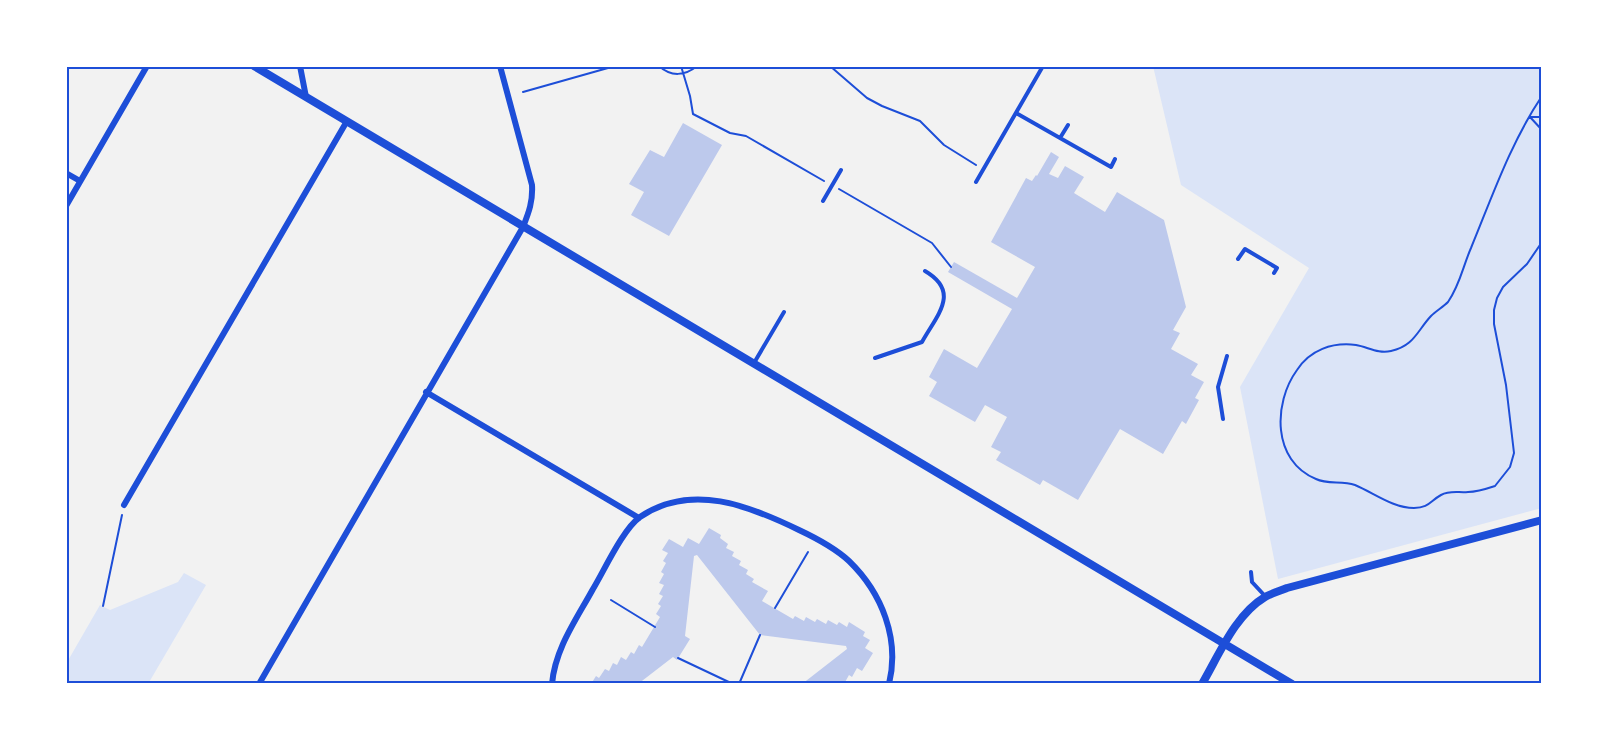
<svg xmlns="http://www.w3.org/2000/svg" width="1608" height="750" font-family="Rubik,sans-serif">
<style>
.green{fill:#dbe4f7}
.building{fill:#bdc9ec}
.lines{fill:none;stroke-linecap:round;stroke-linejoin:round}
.path{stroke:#1d4ed8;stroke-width:2}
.service{stroke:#1d4ed8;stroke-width:4}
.minor{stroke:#1d4ed8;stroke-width:6}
.tertiary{stroke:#1d4ed8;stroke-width:8}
.neatline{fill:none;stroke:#1d4ed8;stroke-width:2}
</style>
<rect width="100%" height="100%" fill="#f2f2f2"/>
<path class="green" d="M1153 66H1542V508L1278 579 1240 387 1309 268 1181 185Z
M184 573 206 585 148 684H66V664L100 605 110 610 178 582Z"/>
<path class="building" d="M683 123 722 145 669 236 631 215 644 192 629 184 650 150 664 157Z
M1051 152 1059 157 1049 174 1058 178 1065 166 1084 177 1074 193 1105 212 1117 192 1164 220 1186 307 1173 330 1180 333 1171 349 1198 364 1191 375 1204 382 1195 398 1199 400 1187 422 1186 424 1182 421 1163 454 1120 429 1078 500 1043 480 1040 485 996 460 1001 452 991 447 1007 417 985 405 975 422 929 396 937 382 929 377 944 349 977 368 1012 309 948 272 954 262 1017 298 1035 267 991 242 1026 178 1032 181 1036 175 1037 176Z
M709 528 721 535 720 538 728 544 726 548 734 552 732 556 741 561 739 565 748 570 746 574 754 579 752 582 768 591 762 601 793 619 795 616 804 621 806 617 815 622 817 619 826 624 828 620 837 625 839 622 847 627 849 622 865 632 863 636 870 640 865 648 873 653 862 671 857 668 852 677 849 675 844 684 841 682 840 684H802L847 649 846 646 760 635 697 555 694 556 685 636 690 639 677 660 673 657 638 684H591L596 676 599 678 605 669 609 671 613 663 617 665 621 657 626 660 631 652 634 654 639 645 642 647 660 617 656 614 661 606 658 604 663 596 659 594 664 585 659 583 664 574 661 572 666 563 663 561 668 553 662 550 669 539 683 547 688 538 699 544Z"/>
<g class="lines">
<path class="path" d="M659 66C671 77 685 76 697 66
M681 66 690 96 693 114 730 133 746 136 824 181
M830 66 867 98 882 106 920 121 944 145 976 165
M523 92 615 66
M1542 96C1511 142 1492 197 1471 248 1463 266 1460 285 1448 302 1443 307 1436 311 1431 316 1417 331 1414 346 1391 351 1378 354 1368 347 1356 345 1332 342 1310 350 1297 370 1273 403 1272 461 1316 479 1328 485 1342 480 1355 485 1374 493 1393 508 1414 508 1429 508 1430 501 1441 495 1450 490 1459 493 1468 492 1477 492 1486 489 1495 486L1510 467 1514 453 1506 385 1494 324V310L1497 298 1503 287 1527 264 1542 242
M1530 117 1542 130
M1530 117H1542
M839 189 932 243 951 267
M611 600 655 627
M103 606 122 515
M775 608 808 552
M678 658 733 684
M739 684 760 635"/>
<path class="service" d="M1016 113 1111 167 1115 159
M1060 138 1068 125
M976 182 1043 66
M823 201 841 170
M1238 259 1245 249 1277 268 1274 273
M875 358 922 342C937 315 961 292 925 271
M754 363 784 312
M1223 419 1218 387 1227 356
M1251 572 1252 582 1265 596"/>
<path class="minor" d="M300 66 306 97
M66 173 80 181
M66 206 147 66
M426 392 639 518
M124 505 347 121
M259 684 523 227C529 212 533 201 532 185L500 66
M552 684C555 649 576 620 593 589 604 571 623 529 640 517 691 482 750 506 799 530 816 538 835 548 849 561 882 593 900 639 889 684"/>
<path class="tertiary" d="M254 66 1292 684
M1202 684C1219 655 1235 615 1265 597 1272 593 1280 591 1287 588L1542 520"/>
</g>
<rect width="1608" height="750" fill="none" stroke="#ffffff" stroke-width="135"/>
<rect x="68" y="68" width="1472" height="614" class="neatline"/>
</svg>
